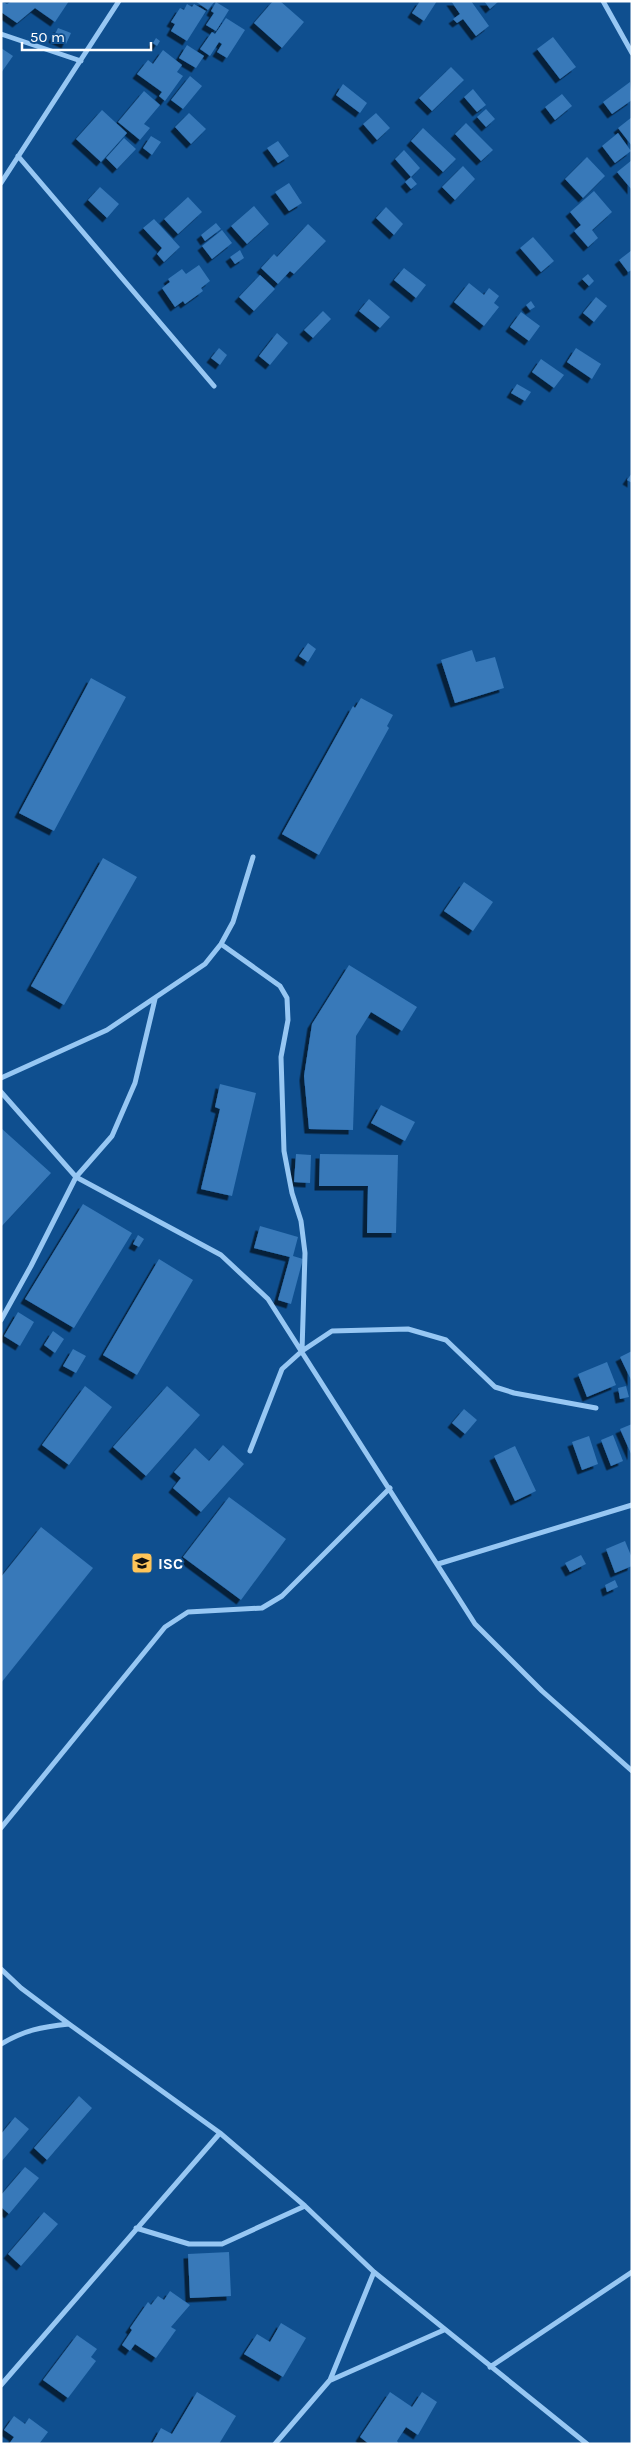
<svg xmlns="http://www.w3.org/2000/svg" width="633" height="2445" font-family="Karla,sans-serif">
<style>
.building{fill:#3779b9;filter:url(#shadow)}
.lines{fill:none;stroke-linecap:round;stroke-linejoin:round}
.minor{stroke:#97c7f3;stroke-width:5}
.labels{text-anchor:middle;stroke-width:4;stroke-linejoin:round;paint-order:stroke}
.poi-label{font-size:16px;font-weight:bold;fill:#fff;stroke:#0f4f8f;text-anchor:start}
</style>
<defs>
<filter id="shadow"><feDropShadow dx="-4.5" dy="4.5" stdDeviation="0" flood-color="#0009"/></filter>
</defs>
<rect width="100%" height="100%" fill="#0f4f8f"/>
<path class="building" d="M1 1 7 4 12 1H69L55 22 35 8 17 23 1 12Z
M195 1H215L208 10Z
M273 1H280L304 22 282 48 254 23Z
M420 1H437L424 21 412 13Z
M451 1H471L489 26 476 36 463 19 457 23 453 19 460 14Z
M484 1H499L490 9Z
M216 2 229 10 216 31 206 25 214 13 211 11Z
M187 4 192 7 194 4 206 11 187 41 171 31 175 24 171 22 180 8 184 10Z
M226 18 245 30 227 58 217 52 222 44 219 42 210 56 200 49 212 32 215 34Z
M58 28 71 33 66 44 53 38Z
M553 37 576 67 560 79 537 49Z
M156 38 160 41 157 46 153 43Z
M187 45 204 56 196 68 179 58Z
M1 48 13 56 1 73Z
M163 50 182 65 177 72 183 76 165 101 159 96 162 92 137 74 148 60 153 64Z
M451 67 464 80 432 111 419 98Z
M190 76 202 86 183 109 171 100Z
M630 82 632 100 612 114 603 102Z
M343 84 367 103 360 113 336 95Z
M473 89 486 105 477 112 464 97Z
M144 91 160 105 144 124 150 128 140 140 118 122Z
M562 94 572 106 555 120 545 107Z
M486 109 495 119 486 127 477 117Z
M102 110 127 133 101 162 76 139Z
M189 113 206 129 191 144 175 127Z
M376 113 390 128 377 140 363 124Z
M632 117V146L618 128Z
M466 123 493 150 481 161 455 134Z
M423 128 456 159 443 172 411 141Z
M618 133 631 151 615 163 602 146Z
M151 136 161 142 152 155 143 148Z
M124 138 136 149 117 169 106 158Z
M278 141 289 156 278 163 267 148Z
M404 150 420 168 411 177 395 159Z
M587 157 605 176 583 198 565 179Z
M632 160V190L617 172Z
M463 166 475 179 455 200 442 187Z
M411 177 417 184 411 189 405 182Z
M289 183 302 203 289 211 275 192Z
M100 187 119 204 107 218 88 200Z
M594 191 612 212 592 230 598 238 588 247 574 231 581 225 570 212Z
M188 197 202 212 178 234 164 219Z
M254 206 269 224 247 244 231 226Z
M386 207 403 224 394 235 376 218Z
M154 219 180 247 164 262 157 254 162 248 143 228Z
M216 223 221 229 205 241 201 235Z
M308 224 326 241 294 274 290 271 278 284 261 268 274 254 277 257Z
M222 230 232 243 212 259 202 246Z
M533 237 554 261 541 272 520 248Z
M240 250 244 258 235 264 230 257Z
M632 250V270L628 272 619 260Z
M199 265 210 281 201 288 203 291 185 304 183 301 175 307 162 288 170 282 168 279 182 269 186 274Z
M404 268 426 285 416 298 394 280Z
M588 274 594 281 589 286 582 279Z
M260 275 275 289 254 311 239 297Z
M469 283 484 295 489 288 499 296 494 303 499 307 484 326 454 302Z
M596 297 607 306 594 322 583 313Z
M369 299 390 317 380 328 359 311Z
M531 301 535 307 530 310 526 305Z
M323 311 331 319 313 338 304 330Z
M521 312 540 326 529 341 510 327Z
M277 333 288 343 270 365 259 356Z
M219 348 227 355 220 365 211 358Z
M576 348 601 364 592 379 567 362Z
M541 359 564 375 554 388 532 372Z
M517 384 531 392 525 401 511 393Z
M632 473V483L627 480Z
M308 643 316 649 308 662 299 656Z
M472 650 476 662 495 657 504 688 455 703 441 660Z
M91 678 126 697 54 831 19 813Z
M361 698 393 715 387 726 389 728 319 855 282 834 353 706 355 708Z
M103 858 137 877 64 1005 31 986Z
M464 882 493 902 473 931 444 911Z
M349 965 417 1007 402 1031 371 1012 356 1036 353 1130 309 1129 304 1076 312 1024Z
M220 1084 256 1093 232 1196 201 1189 220 1109 215 1107Z
M381 1105 415 1122 405 1141 371 1123Z
M1 1128 51 1173 1 1227Z
M296 1154 311 1155 310 1183 294 1182Z
M320 1154 398 1155 396 1233H367L368 1186H319Z
M83 1204 132 1233 74 1328 25 1299Z
M260 1226 298 1237 293 1256 303 1259 291 1304 278 1300 290 1257 254 1248Z
M138 1235 144 1239 139 1247 133 1244Z
M159 1259 193 1280 137 1375 103 1355Z
M18 1312 34 1322 20 1346 4 1336Z
M53 1331 64 1339 55 1353 44 1345Z
M73 1349 86 1356 76 1373 63 1366Z
M632 1351V1382L620 1357Z
M607 1362 616 1385 587 1397 578 1374Z
M85 1386 112 1407 69 1465 42 1445Z
M167 1386 200 1415 146 1476 113 1447Z
M626 1386 629 1397 620 1399 618 1388Z
M464 1409 477 1420 465 1434 452 1423Z
M632 1424V1456L620 1429Z
M613 1435 623 1461 611 1466 601 1440Z
M589 1436 598 1464 582 1470 572 1442Z
M223 1445 244 1464 201 1512 173 1488 181 1478 174 1472 195 1448 209 1461Z
M515 1446 536 1491 515 1501 494 1456Z
M229 1497 286 1539 241 1600 183 1557Z
M41 1527 93 1568 1 1683V1577Z
M625 1541 632 1558V1566L615 1573 606 1549Z
M581 1555 586 1564 570 1572 565 1563Z
M615 1580 618 1587 607 1592 605 1585Z
M79 2096 92 2108 47 2160 34 2148Z
M15 2117 29 2129 1 2162V2134Z
M25 2167 39 2178 9 2214 1 2207V2195Z
M44 2212 58 2224 21 2266 8 2254Z
M229 2252 231 2296 190 2298 188 2254Z
M170 2291 190 2305 171 2327 176 2330 156 2358 135 2344 130 2351 122 2345 132 2330 130 2328 148 2302 151 2305 158 2296 164 2300Z
M281 2323 306 2338 283 2377 244 2354 257 2334 270 2342Z
M77 2335 97 2349 91 2357 96 2361 68 2398 43 2380Z
M197 2392 236 2416 219 2444H152L161 2428 172 2434Z
M390 2392 412 2407 422 2392 437 2402 418 2435 406 2427 397 2441 399 2444H369L360 2437Z
M14 2416 25 2424 29 2418 48 2432 39 2444H9L14 2437 4 2430Z"/>
<g class="lines">
<path class="minor" d="M603 1 632 53
M1 34 81 61
M18 156 214 386
M1 183 119 1
M221 944 280 986 287 998 288 1020 281 1057 284 1151 292 1193 301 1221 305 1253 302 1351
M1 1078 107 1030 205 964 221 944 233 922 253 857
M1 1092 76 1177 221 1255 268 1299 475 1624 542 1691 632 1771
M1 1320 31 1266 76 1177 112 1136 135 1083 155 999
M250 1451 282 1369 302 1351 332 1331 408 1329 446 1340 495 1387 514 1393 596 1408
M438 1564 632 1505
M1 1828 165 1627 188 1612 262 1608 282 1596 390 1488
M1 1969 21 1988 69 2024 220 2133 305 2206 374 2272 587 2444
M1 2044C25 2030 41 2027 69 2024
M136 2228 189 2244H222L305 2206
M490 2367 632 2272
M331 2380 444 2330
M1 2385 220 2133
M275 2444 330 2380 374 2272"/>
</g>
<defs>
<g id="school-square" transform="scale(1.125)"><rect x="-9" y="-9" width="18" height="18" rx="4" fill="#ffc559" stroke="#0f4f8f"/><path d="M0-5L7-2L0 1L-7-2ZM-4 1L0 2.5L4 1V4Q0 6-4 4Z" fill="#111"/></g>
</defs>
<g fill-rule="evenodd">
<use href="#school-square" x="142" y="1563"/>
</g>
<g class="labels">
<g class="poi-label">
<text x="158" y="1569">ISC</text>
</g>
</g>
<rect width="633" height="2445" fill="none" stroke="#ffffff" stroke-width="5"/>
<path d="M22 42v8h129v-8" fill="none" stroke="#ffffff" stroke-width="2.5"/>
<text x="30" y="42" font-size="15" fill="#ffffff" stroke="#0f4f8f" stroke-width="4" paint-order="stroke">50 m</text>
</svg>
